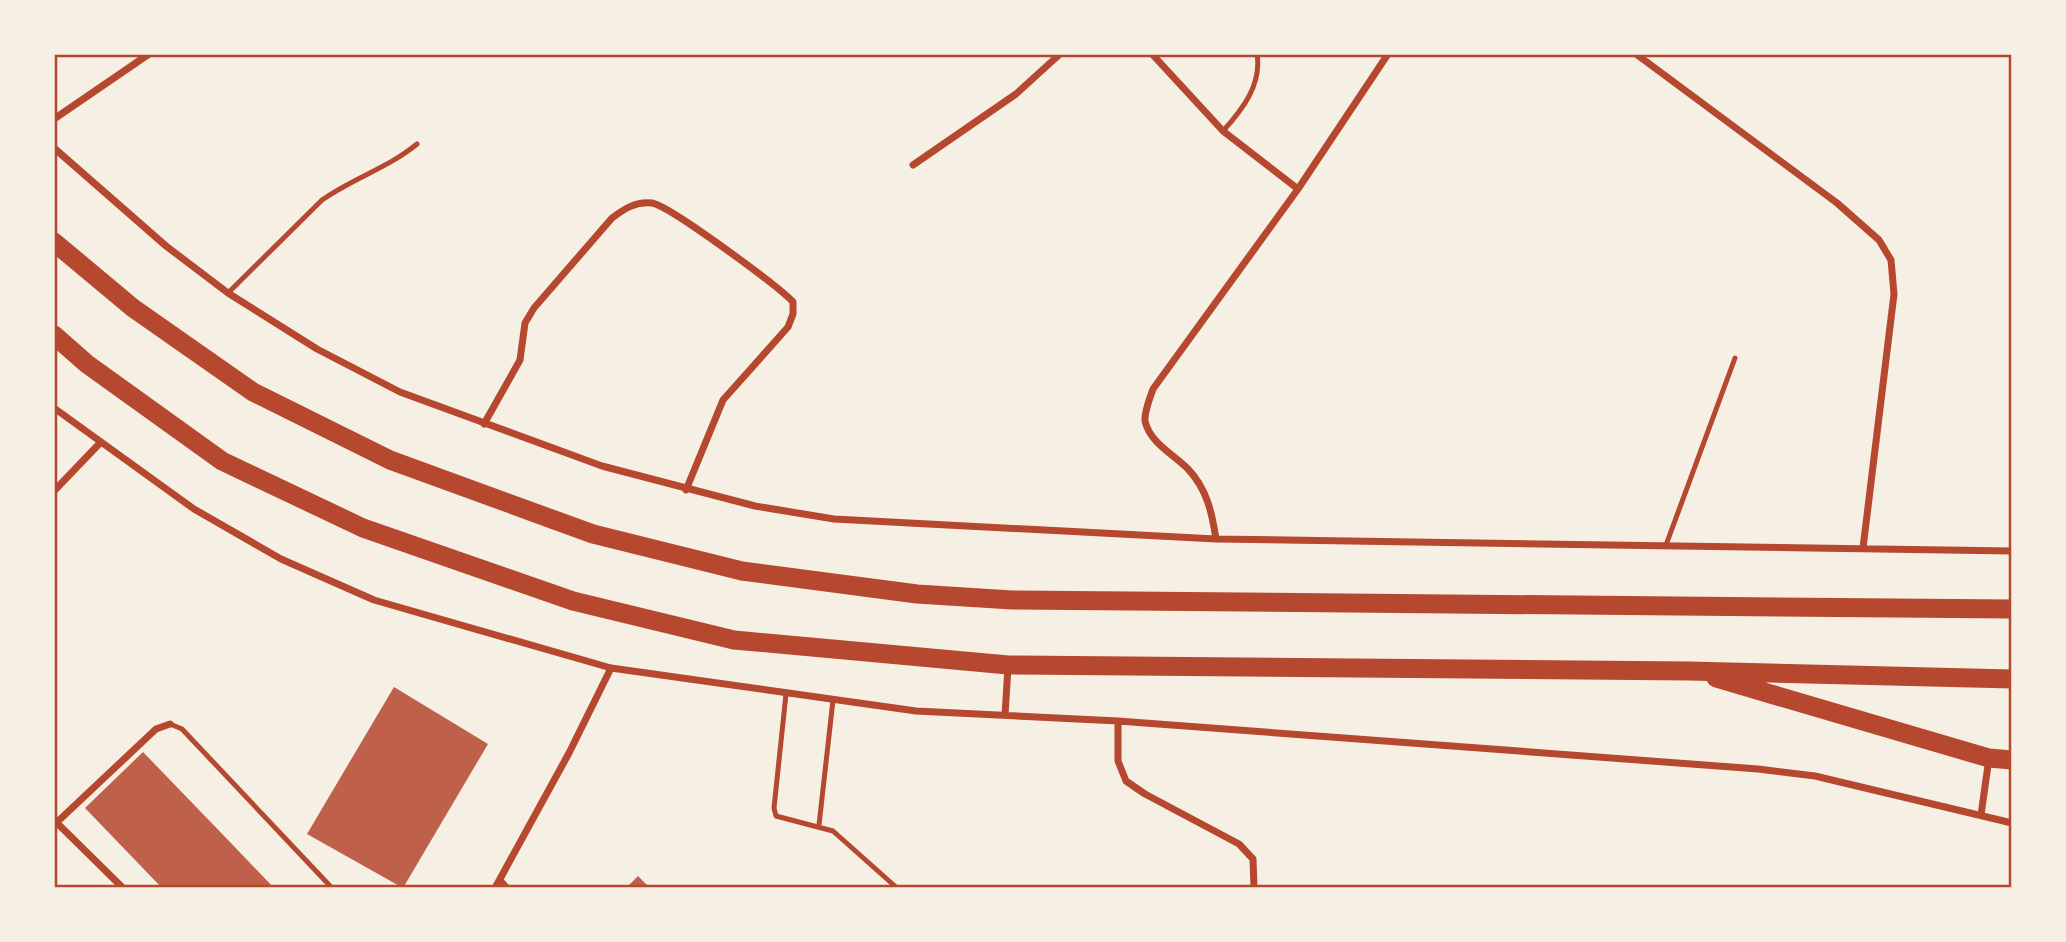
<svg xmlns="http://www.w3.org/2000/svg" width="2066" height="942" font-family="'Varela Round',sans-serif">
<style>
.building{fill:#bf614a}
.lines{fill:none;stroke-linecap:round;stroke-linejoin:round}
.service{stroke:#b5482f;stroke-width:5}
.minor{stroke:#b5482f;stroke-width:7}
.trunk{stroke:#b5482f;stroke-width:19}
.neatline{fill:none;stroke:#b5482f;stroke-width:2.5}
</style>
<rect width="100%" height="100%" fill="#f6efe4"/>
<path class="building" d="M394 687 488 744 403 888 307 834Z
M143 752 229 841 274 888H162L85 808Z
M638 876 650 888H626Z"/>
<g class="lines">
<path class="service" d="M1223 131C1242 110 1262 85 1257 54
M228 293 322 200C353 178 388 168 417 144
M1666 545 1735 358
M786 694 774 808 776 816 833 831 897 888
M170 724 182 729 332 888
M819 825 833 700
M500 879 508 888"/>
<path class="minor" d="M1152 54 1223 131 1298 189
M1636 54 1837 203 1879 240 1891 260 1894 294 1863 548
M54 119 149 54
M54 148 166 246 228 293 317 349 400 392 602 466 755 506 834 519 1216 539 2012 551
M913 165 1016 94 1060 54
M54 408 194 509 281 559 374 600 611 668 916 711 1118 721 1758 769 1815 776 2012 823
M484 424 520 360 525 323 534 308 612 218C624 209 636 201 652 203 670 206 778 286 793 302V314L788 327 723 400 686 490
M54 491 100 443
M1216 539C1212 513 1207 489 1188 469 1173 454 1150 443 1145 421 1144 412 1150 398 1153 389L1298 189 1388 54
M1005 715 1008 667
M1118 721V761L1126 781 1145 794 1239 844 1253 859 1254 888
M1981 815 1989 758
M56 822 123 888
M54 825 156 729 170 724
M495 888 569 753 611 668"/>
<path class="trunk" d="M54 242 133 308 253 392 390 460 593 534 742 571 917 594 1012 600 2012 609
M54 335 87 364 222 461 363 528 573 601 734 640 1008 665 1689 671 2012 679
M1716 678 1989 758 2012 760"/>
</g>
<rect width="2066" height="942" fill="none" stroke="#f6efe4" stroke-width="112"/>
<rect x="56" y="56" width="1954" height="830" class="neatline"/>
</svg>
